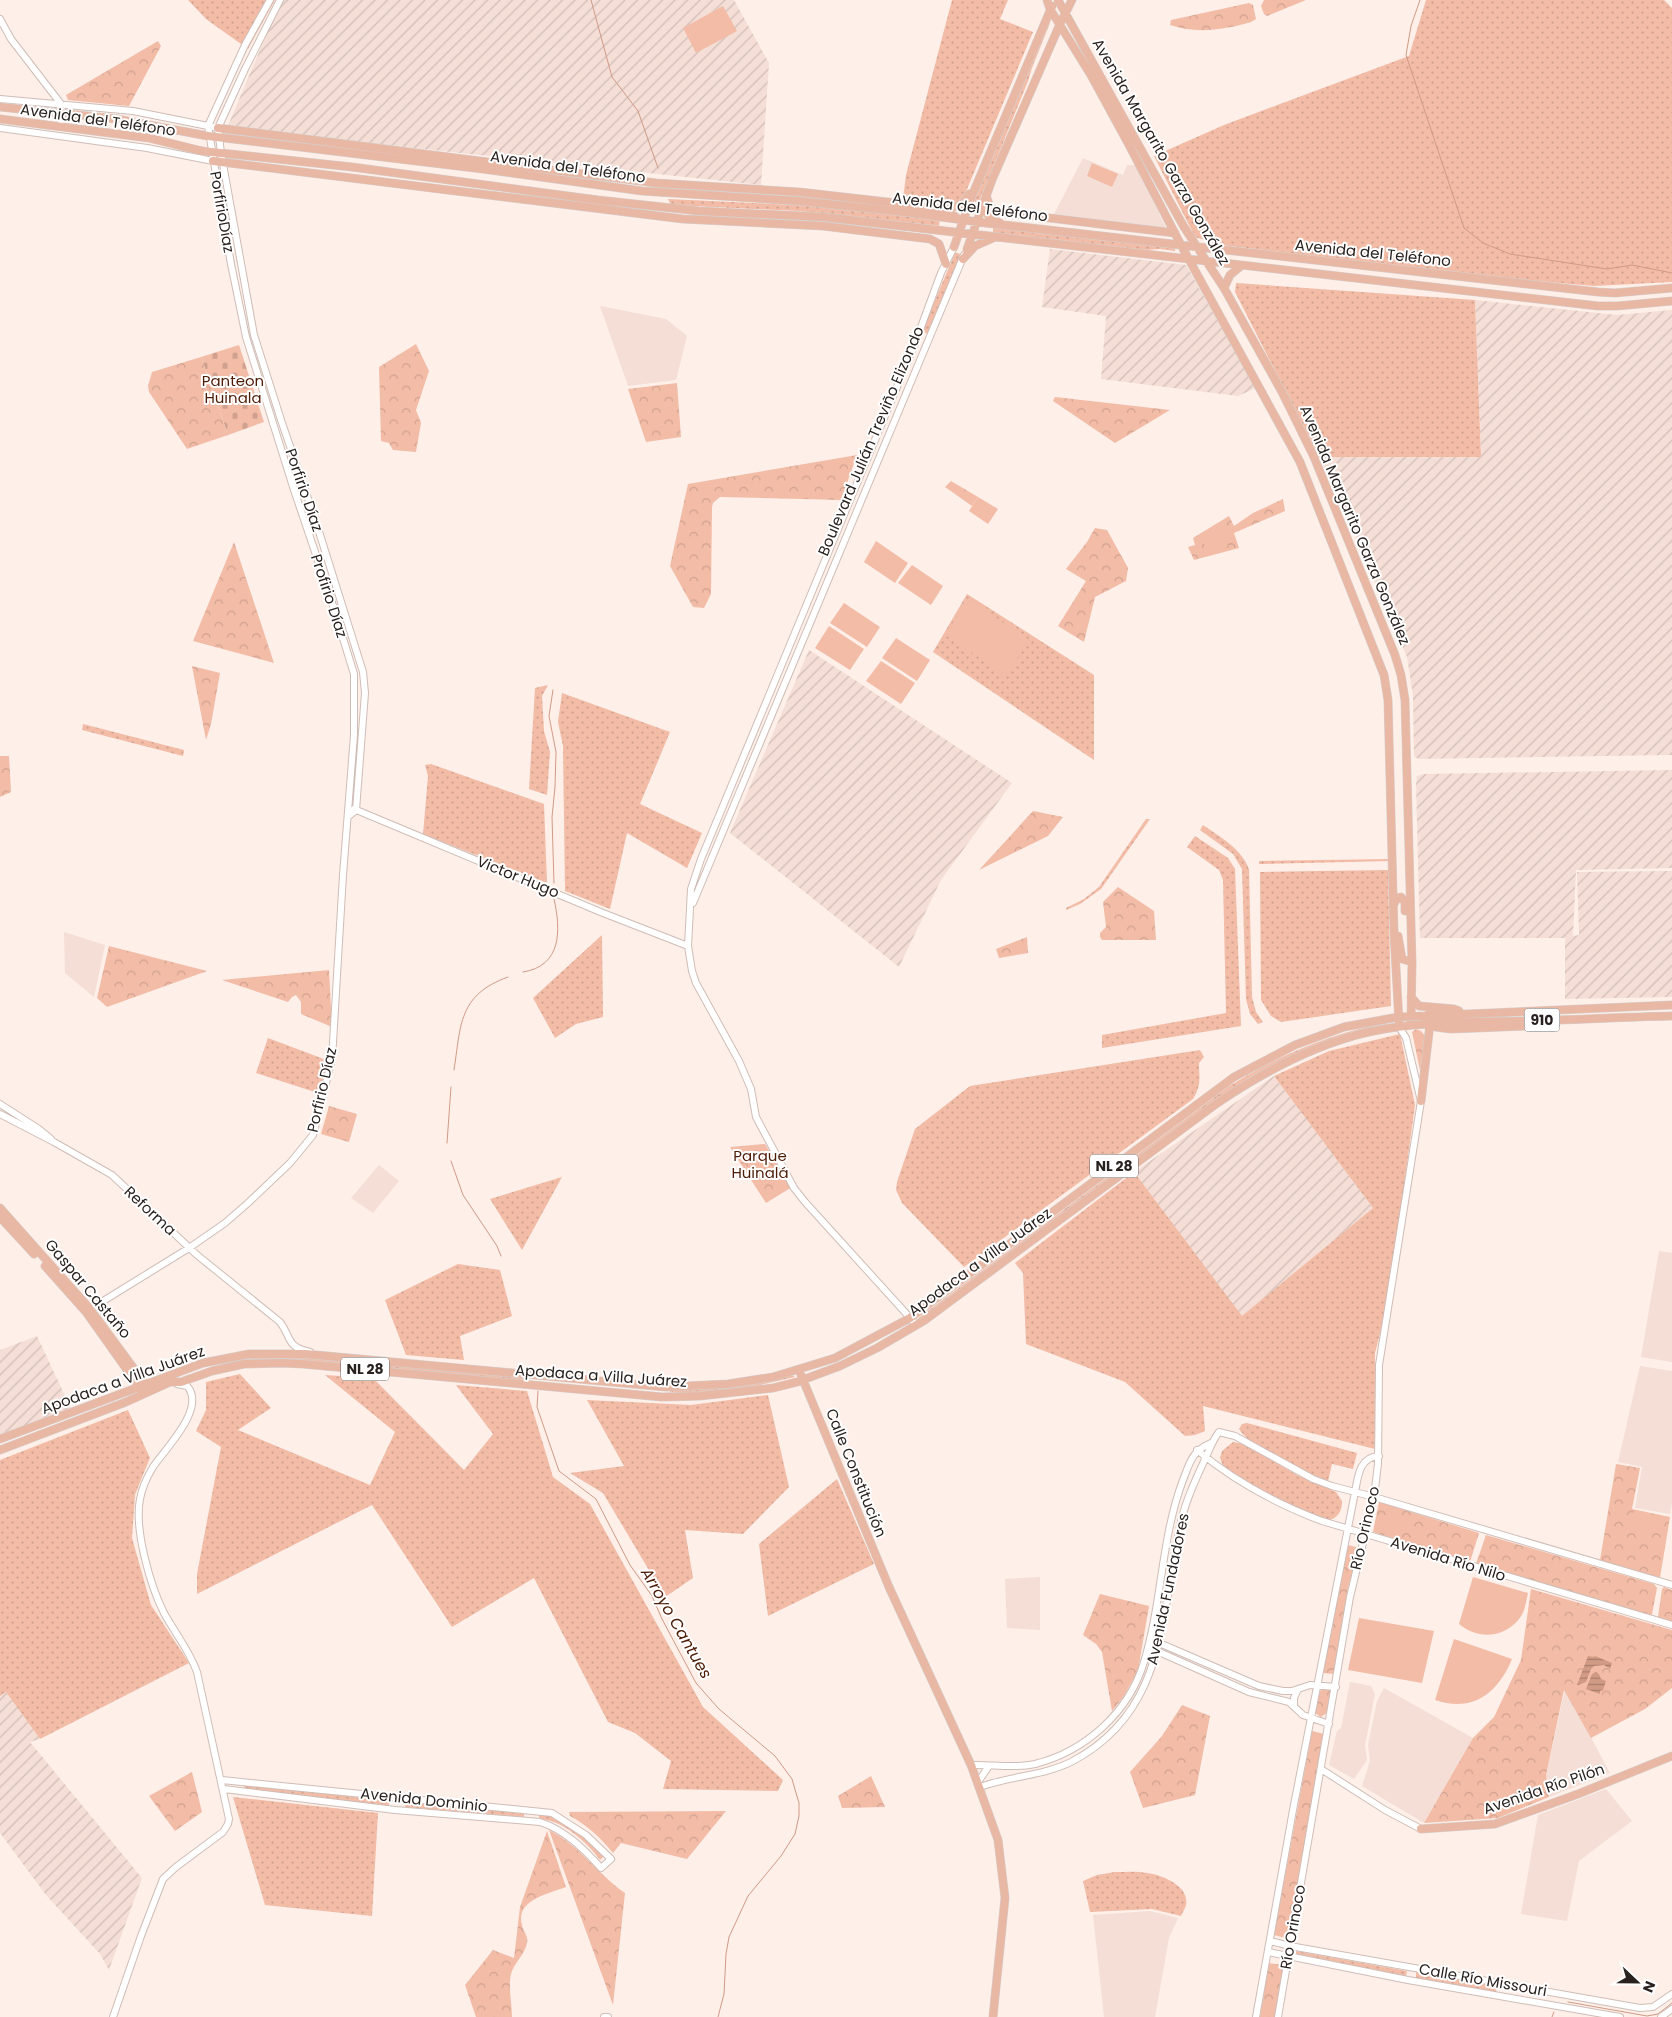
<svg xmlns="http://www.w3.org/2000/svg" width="1672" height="2017" font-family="Poppins,sans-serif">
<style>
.built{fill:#f4ded6}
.industrial{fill:url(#industrial-furrows)}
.grass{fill:url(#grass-dots)}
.cemetery{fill:url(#cemetery-stones)}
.park{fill:url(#park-crowns)}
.pitch{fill:#f2bca7}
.water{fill:url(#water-rules)}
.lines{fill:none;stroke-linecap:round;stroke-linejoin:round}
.stream{stroke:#d09a85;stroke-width:1}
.minor-casing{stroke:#cfbdb6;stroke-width:8}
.major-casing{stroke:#d4d3d2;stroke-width:9}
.minor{stroke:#fff;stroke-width:6}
.major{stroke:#e9b8a5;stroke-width:8}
.labels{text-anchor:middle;stroke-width:4;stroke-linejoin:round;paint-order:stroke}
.shield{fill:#fff;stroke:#696462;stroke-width:1}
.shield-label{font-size:14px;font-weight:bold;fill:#29221f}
.street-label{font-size:15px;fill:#29221f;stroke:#fff}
.park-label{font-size:15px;fill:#4e1d07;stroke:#fff}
.water-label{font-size:16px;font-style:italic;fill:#4c1b05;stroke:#fff}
</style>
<defs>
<pattern id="industrial-furrows" width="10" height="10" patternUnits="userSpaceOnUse" patternTransform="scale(1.25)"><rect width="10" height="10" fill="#f4ded6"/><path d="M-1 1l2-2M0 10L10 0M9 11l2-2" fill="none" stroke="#d1beb7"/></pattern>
<pattern id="grass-dots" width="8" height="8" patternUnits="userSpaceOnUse" patternTransform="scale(1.25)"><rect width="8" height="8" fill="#f2bca7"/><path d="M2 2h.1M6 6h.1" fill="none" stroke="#d0a18f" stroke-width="1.8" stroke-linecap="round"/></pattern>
<pattern id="cemetery-stones" width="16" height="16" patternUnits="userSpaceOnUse" patternTransform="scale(1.25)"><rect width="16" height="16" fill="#f2bca7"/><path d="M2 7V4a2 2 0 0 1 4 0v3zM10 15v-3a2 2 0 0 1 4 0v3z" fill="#d0a18f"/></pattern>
<pattern id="park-crowns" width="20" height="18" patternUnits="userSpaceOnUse" patternTransform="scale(1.25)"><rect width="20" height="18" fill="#f2bca7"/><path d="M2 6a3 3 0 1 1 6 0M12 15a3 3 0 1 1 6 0" fill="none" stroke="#d0a18f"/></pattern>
<pattern id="water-rules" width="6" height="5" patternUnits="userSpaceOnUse" patternTransform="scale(1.25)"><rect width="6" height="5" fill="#d09a85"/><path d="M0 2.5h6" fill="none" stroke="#a97d6c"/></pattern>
</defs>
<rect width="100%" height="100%" fill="#feefe9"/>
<path class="built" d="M1083 158 1123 175 1127 165H1136L1166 228 1053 216Z
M600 306 666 319 687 336 676 380 628 386Z
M64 932 105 945 94 997 65 973Z
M379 1165 399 1181 373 1213 351 1198Z
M1659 1251 1672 1253V1362L1641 1357Z
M1640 1366 1672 1371V1503L1670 1514 1635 1508 1642 1467 1618 1462Z
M1040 1577V1630L1007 1628 1005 1579Z
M1350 1682 1371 1686 1375 1694 1365 1746 1367 1760 1354 1779 1329 1765 1337 1731 1341 1728Z
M1384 1688 1473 1738 1424 1823 1362 1786 1370 1761 1368 1745 1377 1701Z
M1565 1689 1610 1773 1549 1797 1546 1775Z
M1606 1789 1632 1821 1579 1861 1567 1921 1521 1914 1538 1815Z
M1150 1911 1178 1918 1169 1938 1155 2017H1104L1093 1915Z"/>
<path class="industrial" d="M281 0H734L769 63 761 185 227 128Z
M1050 249 1186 265 1256 388 1238 396 1101 379 1106 316 1042 307Z
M1475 300 1617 315 1672 310V755L1418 759 1414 756 1413 696 1407 657 1340 500 1319 457 1481 456Z
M809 650 1012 783 941 880 899 967 730 833Z
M1672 770V868L1576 870 1573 936 1579 935 1577 872 1672 871V997L1565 999V938H1420L1416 785 1417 776 1424 774Z
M1274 1076 1373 1208 1242 1317 1134 1172Z
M37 1336 73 1413 0 1436V1350Z
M117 1476H142L129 1513 6 1692 40 1739 30 1742 142 1878 109 1970 100 1954 46 1895 0 1833V1568Z"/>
<path class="grass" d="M188 0H275L248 49 206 19Z
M952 0H1008L1000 19 1033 32 962 201 952 204 903 199 906 175Z
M1426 0H1664L1672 8V282L1594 286 1464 275 1221 245 1195 237 1154 156 1224 125 1409 56Z
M1048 22 1050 23 1032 68 1028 81 979 202H975L973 200Z
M668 199 817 206 940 219 939 226 798 211 671 205Z
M993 227 1175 247V251L1160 249 1146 250 993 233Z
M955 253H958L961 255 928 334 922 331Z
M1236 283 1475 300 1481 457H1319L1235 292Z
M967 594 1094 675V760L933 652Z
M548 685 542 696 544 731 550 752 547 795 529 789 535 688Z
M562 693 670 732 640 804 702 833 687 868 627 833 610 909 565 891 563 746 558 722Z
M83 724 184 750 183 756 82 730Z
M431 764 544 804 547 883 423 834 428 776 425 765Z
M1146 819H1150L1101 889 1080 904 1066 910V908L1084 899 1099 887Z
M1203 825C1220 837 1241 848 1249 869L1252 997 1256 1012 1263 1022 1258 1024 1250 1014 1246 999 1242 869 1233 854 1200 830Z
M1195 836 1228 858 1235 869 1241 1026 1102 1048V1035L1226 1013 1223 880 1219 870 1187 847Z
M1391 859V861L1259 864V861Z
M1388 870 1391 1006 1281 1022 1271 1016 1261 1000 1260 872Z
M602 935 603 1017 576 1024 555 1038 533 998Z
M1400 1034 1415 1105 1388 1303 1375 1353V1449L1203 1406 1205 1431 1195 1435 1185 1436 1125 1382 1026 1344 1023 1273 1015 1263 1134 1172 1242 1316 1373 1208 1274 1076 1329 1051Z
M268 1038 329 1061 321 1094 256 1073Z
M1200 1050 1204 1057 1199 1063C1199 1078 1202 1084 1193 1099L964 1267 902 1203 896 1190 897 1182 915 1129 970 1086Z
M562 1177 522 1250 490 1199Z
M458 1264 500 1270 512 1316 460 1336 464 1360 406 1355 385 1300Z
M240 1374 271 1408 238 1430 370 1485 395 1432 325 1375 373 1378 464 1470 493 1434 456 1385 527 1391 553 1477 590 1504 703 1707 783 1780 778 1791 663 1789 671 1761 635 1733 608 1722 534 1578 452 1627 372 1505 197 1594V1574L221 1447 196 1431 206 1410V1382Z
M768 1395 789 1487 743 1534 685 1530 693 1578 665 1597 603 1493 570 1473 624 1466 587 1400 691 1405Z
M128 1410 150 1458 135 1494 132 1538 151 1605 189 1663 40 1739 6 1692 0 1696V1460Z
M1247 1423 1357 1453 1353 1469 1332 1464 1328 1481C1308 1473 1248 1446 1239 1429L1242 1424Z
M1233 1442 1244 1444 1297 1475 1336 1492 1342 1501C1342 1512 1338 1518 1327 1521L1266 1494 1224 1468 1220 1458 1222 1451Z
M837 1479 874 1564 768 1616 759 1544Z
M243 1784 389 1801V1806L245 1789Z
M233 1797 378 1813 372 1916 265 1905Z
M405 1802 524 1813V1817L405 1807Z
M539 1815C566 1815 587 1838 604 1856L600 1860C587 1842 563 1820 539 1819Z
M1115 1872C1126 1872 1137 1871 1147 1873 1162 1875 1190 1886 1186 1905 1185 1909 1182 1913 1181 1916L1152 1909 1090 1912 1083 1881 1097 1875Z
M1296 1951 1407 1971 1406 1976 1296 1955Z
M1416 1972 1497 1986 1496 1993 1416 1978Z"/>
<path class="cemetery" d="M239 345 264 422 228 435 201 357Z"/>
<path class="park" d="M1264 0H1306L1267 16 1264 14 1261 6Z
M1249 3 1253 5 1256 19 1251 22C1224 30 1197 34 1170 25L1171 20Z
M158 41 161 46 129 106 68 100 66 95Z
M416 344 429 371 416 410 421 423 416 452 393 450 389 443 381 441 379 367Z
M201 357 228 435 187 449 149 392 148 386 152 372Z
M677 383 681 437 646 442 628 389Z
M1055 397 1170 410 1115 443 1053 401Z
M857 455 841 500 720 497 713 503 712 507 711 594 704 608 693 607 670 566 688 484Z
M951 481 978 497 972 506 945 487Z
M1283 499 1285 511 1234 533 1239 548 1194 560 1188 547 1195 545 1193 538 1229 516 1234 526 1253 513Z
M1095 528 1107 530 1128 568 1126 581 1095 597 1084 642 1058 626 1086 581 1066 569 1087 542Z
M234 542 274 663 193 641Z
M192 666 220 673 211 724 206 740Z
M0 756H9L11 792 0 797Z
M1033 811 1063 817 1048 836 979 870Z
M1118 887 1154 911 1156 940H1102L1100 937V933L1106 927 1103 902Z
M1027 937 1028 953 999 958 996 949Z
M109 946 207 971 107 1007 97 998Z
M329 970 332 1027 301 1014V1002L296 995 292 997 288 1002 222 980Z
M1392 1022 1338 1036 1280 1061 1252 1076 1190 1119 944 1301 921 1318 917 1319 1228 1087C1279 1055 1332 1032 1392 1022Z
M1416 1029 1421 1031 1425 1036 1422 1080 1412 1032Z
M329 1106 357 1114 349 1142 321 1134Z
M765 1144 792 1187 766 1203 730 1147Z
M261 1356 296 1357 539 1378 520 1380 275 1359 214 1366Z
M792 1375 795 1377 743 1389 705 1392H670L671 1390C712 1389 752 1385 792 1375Z
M1616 1464 1640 1468 1632 1509 1670 1517 1660 1578 1600 1560Z
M1379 1502 1479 1533 1470 1562 1373 1532Z
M1486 1535 1654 1584 1657 1588 1652 1614 1650 1617 1476 1564Z
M1348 1545 1359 1548 1348 1588 1334 1674 1323 1673Z
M1664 1587 1672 1590V1624L1658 1619V1617L1662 1589Z
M1531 1589 1672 1630V1688L1645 1709 1591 1738 1564 1690 1546 1775 1549 1797 1498 1818 1424 1823 1473 1738 1494 1717 1521 1660Z
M1100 1594 1149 1606 1138 1670 1124 1696 1112 1711 1102 1652 1096 1644 1083 1635Z
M1326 1688 1331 1691 1328 1712 1321 1717 1315 1713 1320 1691Z
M1182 1705 1210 1716 1195 1795 1143 1808 1130 1772 1162 1736Z
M1312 1731 1324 1734 1289 1939 1274 1935Z
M192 1772 202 1812 175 1831 149 1796Z
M871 1776 885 1807 842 1808 838 1796Z
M726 1811 687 1859 621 1843 613 1853C601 1838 587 1825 570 1816L569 1812Z
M549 1830C582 1847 596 1873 625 1893L613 2005Z
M547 1831 566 1887C548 1894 515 1900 522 1925 523 1931 529 1937 527 1943 525 1954 514 1963 511 1974 508 1987 512 2004 512 2017H476L465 1985 493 1950 514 1958 520 1907Z
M1269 1963 1284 1965 1275 2017H1260Z"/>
<path class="pitch" d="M723 6 737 31 696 53 683 28Z
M1092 163 1118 174 1112 187 1087 176Z
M978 497 998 509 988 524 969 511Z
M1221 528 1228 542 1208 552 1201 538Z
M876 541 908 563 895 583 864 562Z
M912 565 943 586 931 605 898 583Z
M969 599 1029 641 1006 676 945 634Z
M844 603 880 627 867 647 830 623Z
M829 626 864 649 850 670 815 648Z
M896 638 930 660 917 681 882 658Z
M881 661 915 683 901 704 866 681Z
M1634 1512 1658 1516 1655 1529 1632 1525Z
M1381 1514 1404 1521 1400 1535 1377 1528Z
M1473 1577 1528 1593C1526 1602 1525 1612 1519 1619 1504 1638 1478 1640 1459 1624Z
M1359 1618 1434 1631 1422 1683 1348 1670Z
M1454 1639 1512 1659C1498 1693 1473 1713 1435 1700Z"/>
<path class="water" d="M1588 1656 1594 1657 1595 1656 1612 1663 1610 1669 1604 1665 1594 1666 1591 1669 1586 1682 1578 1685H1577Z
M1596 1672 1599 1674 1601 1679 1606 1681 1603 1690 1600 1691V1694L1586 1689 1592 1674Z"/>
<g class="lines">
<path class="stream" d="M591 0 612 77 638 111 658 168
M1420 0 1411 26 1406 55 1464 228 1483 243 1510 254 1607 269 1632 265 1672 273
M553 690 549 716 556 752 555 787 552 817 554 883
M523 972C562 966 561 930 554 899
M454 1070C461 1025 458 995 508 977
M447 1143 451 1087
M451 1161 463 1195 497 1246 501 1256
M538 1391 537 1407 559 1471 596 1499 630 1565 652 1596 662 1619 696 1683 719 1709 775 1756 792 1779 796 1793 799 1803V1816L795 1834 781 1856 748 1896 729 1937 726 1954 724 1994 718 2017
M1568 2002 1647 2016 1658 2014 1672 2003
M1552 2017 1554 2012"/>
<g class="minor-casing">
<path id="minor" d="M280 0 245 69 218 128 221 153 254 335 281 420 316 522 363 672 365 693 356 810 349 816
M0 19 11 39 61 104 62 113 60 127
M0 99 133 111 218 128
M0 128 147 148 213 161
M354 809 603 913 688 946
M693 903 964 255
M0 1104 39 1129 51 1139
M0 1114 54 1142 112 1175 197 1255 280 1322C292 1338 286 1347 310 1352
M87 1311 189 1248 225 1223 248 1203 290 1163 313 1135 332 1059 343 875 354 735V674L330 596 294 490 246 337 231 264 208 126 245 45 270 0
M913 1321 805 1202 794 1188 756 1117 751 1089 739 1061 696 983 692 971 688 946 691 889 701 859 914 346 941 273 954 247
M1197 1450C1234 1481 1277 1504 1322 1521L1672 1625
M1150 1639 1259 1686 1283 1691H1292L1310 1685 1336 1687
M1148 1647 1249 1692 1289 1702 1303 1715 1329 1724
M1294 1706V1698L1298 1689
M971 1765C992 1764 1013 1769 1035 1764 1086 1751 1129 1712 1144 1662 1162 1604 1161 1538 1183 1480 1190 1462 1192 1451 1211 1443
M1321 1769 1385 1810 1421 1829
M222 1780 552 1813 586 1835 611 1859 601 1868C584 1849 565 1830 540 1822L395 1810 224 1789
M978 1782 989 1766
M980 1787C1010 1776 1042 1776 1071 1762 1167 1712 1160 1618 1180 1526 1185 1502 1195 1481 1205 1459 1210 1449 1212 1441 1219 1432L1235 1436 1313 1479 1332 1486 1374 1497 1672 1585
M1270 1941 1290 1946 1640 2008 1653 2007 1672 1994
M1268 1952 1408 1980 1620 2017
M113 2017 141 1936 163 1879 176 1867 223 1832 228 1824 229 1819 197 1672C189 1650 175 1633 164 1613 150 1585 134 1529 140 1499 142 1488 147 1477 153 1467 165 1449 207 1408 187 1386L177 1384
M604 2017H608
M1256 2017 1293 1810 1355 1492C1358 1477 1359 1457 1379 1456
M1278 2017 1350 1597 1374 1497 1378 1464 1379 1365 1421 1101 1406 1038 1399 1027
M1661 2017 1672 2009"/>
</g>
<g class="major-casing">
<path id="major" d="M1047 0 1050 9 1092 77 1128 143 1181 245 1300 462 1384 675 1388 700 1394 933 1399 1022
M1058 0 1184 227 1224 288 1282 392 1314 457 1395 655 1401 675 1405 700 1412 962 1411 1021
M0 107 117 119 208 136 483 169 642 191 799 201 904 212 986 223 1598 292 1615 293 1672 288
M0 119 149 138 202 151 352 167 598 200 699 211 823 217 1598 306H1617L1672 301
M218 128 656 183 799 192 905 204 945 210 956 217
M213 161 683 219 823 226 930 239 939 244 946 264
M986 195 990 207 999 212 1175 233
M984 203C984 214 991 219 1000 223
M945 210 962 204 969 194
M954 247 971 198 1052 6
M967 249 992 180 1060 24 1072 0
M963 259 975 246 993 238
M1224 288 1230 275 1241 266
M1393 906 1397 898 1401 897 1405 902V911
M1398 936 1402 959 1412 962
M1411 997 1419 1006 1454 1009 1459 1011
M1436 1027 1451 1029 1555 1025
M1421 1101 1430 1024 1429 1008
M0 1208 90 1309 149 1389
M0 1217 34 1254
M45 1266 86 1312 142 1391
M801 1375 889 1587 971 1765 998 1840 1005 1898 993 2017
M0 1439 203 1363 249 1354H305L666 1387 728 1384 773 1377 835 1358 910 1318 1234 1077 1295 1045 1344 1027 1398 1017 1672 1005
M0 1450 126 1402 170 1382H181L212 1371 244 1364 282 1363 303 1364 662 1397 700 1396 773 1388 797 1382 840 1366 877 1348 925 1320 1216 1104C1266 1070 1324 1039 1384 1029 1430 1021 1478 1022 1524 1021 1573 1020 1623 1017 1672 1016
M1421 1829 1495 1824 1578 1794 1672 1756"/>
</g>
<use href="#minor" class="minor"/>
<use href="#major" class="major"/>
</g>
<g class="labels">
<g class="shield">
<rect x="1524.5" y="1008.5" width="35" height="23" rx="4"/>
<rect x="1090" y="1154.5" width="48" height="23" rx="4"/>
<rect x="341" y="1357.5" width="48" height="23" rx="4"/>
</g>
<g class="shield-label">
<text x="1542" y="1025">910</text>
<text x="1114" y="1171">NL 28</text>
<text x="365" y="1374">NL 28</text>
</g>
<g class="street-label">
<text transform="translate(98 120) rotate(8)" y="5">Avenida del Teléfono</text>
<text transform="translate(1161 152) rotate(60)" y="5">Avenida Margarito Garza González</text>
<text transform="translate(568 167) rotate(8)" y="5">Avenida del Teléfono</text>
<text transform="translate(970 207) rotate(7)" y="5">Avenida del Teléfono</text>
<text transform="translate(222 212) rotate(80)" y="5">PorfirioDíaz</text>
<text transform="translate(1373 253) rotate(6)" y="5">Avenida del Teléfono</text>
<text transform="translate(871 441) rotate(-67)" y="5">Boulevard Julián Treviño Elizondo</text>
<text transform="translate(304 490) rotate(71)" y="5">Porfirio Díaz</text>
<text transform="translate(1355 525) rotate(67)" y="5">Avenida Margarito Garza González</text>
<text transform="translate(329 596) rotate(72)" y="5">Profirio Díaz</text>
<text transform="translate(518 877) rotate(22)" y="5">Victor Hugo</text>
<text transform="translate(322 1090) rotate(-77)" y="5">Porfirio Díaz</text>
<text transform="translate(150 1211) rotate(43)" y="5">Reforma</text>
<text transform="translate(980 1262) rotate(-36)" y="5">Apodaca a Villa Juárez</text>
<text transform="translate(88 1289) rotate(50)" y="5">Gaspar Castaño</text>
<text transform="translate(601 1376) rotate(4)" y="5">Apodaca a Villa Juárez</text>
<text transform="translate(123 1380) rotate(-20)" y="5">Apodaca a Villa Juárez</text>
<text transform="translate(856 1473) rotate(68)" y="5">Calle Constitución</text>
<text transform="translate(1365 1528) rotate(-77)" y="5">Río Orinoco</text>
<text transform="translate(1448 1559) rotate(17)" y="5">Avenida Río Nilo</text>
<text transform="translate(1168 1589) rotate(-78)" y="5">Avenida Fundadores</text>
<text transform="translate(1544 1789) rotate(-19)" y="5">Avenida Río Pilón</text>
<text transform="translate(424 1800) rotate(6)" y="5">Avenida Dominio</text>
<text transform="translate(1293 1927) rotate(-80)" y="5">Río Orinoco</text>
<text transform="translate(1483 1980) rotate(10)" y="5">Calle Río Missouri</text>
</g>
<g class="park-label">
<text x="233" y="386">Panteon<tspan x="233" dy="17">Huinala</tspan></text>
<text x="760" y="1161">Parque<tspan x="760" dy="17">Huinalá</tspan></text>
</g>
<g class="water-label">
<text transform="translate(677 1623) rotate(60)" y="6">Arroyo Cantues</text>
</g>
</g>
<g transform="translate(1637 1982) rotate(112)" stroke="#ffffff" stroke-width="4" paint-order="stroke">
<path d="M0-4L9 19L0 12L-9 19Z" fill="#29221f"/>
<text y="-8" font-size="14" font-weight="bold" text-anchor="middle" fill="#29221f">N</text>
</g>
</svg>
